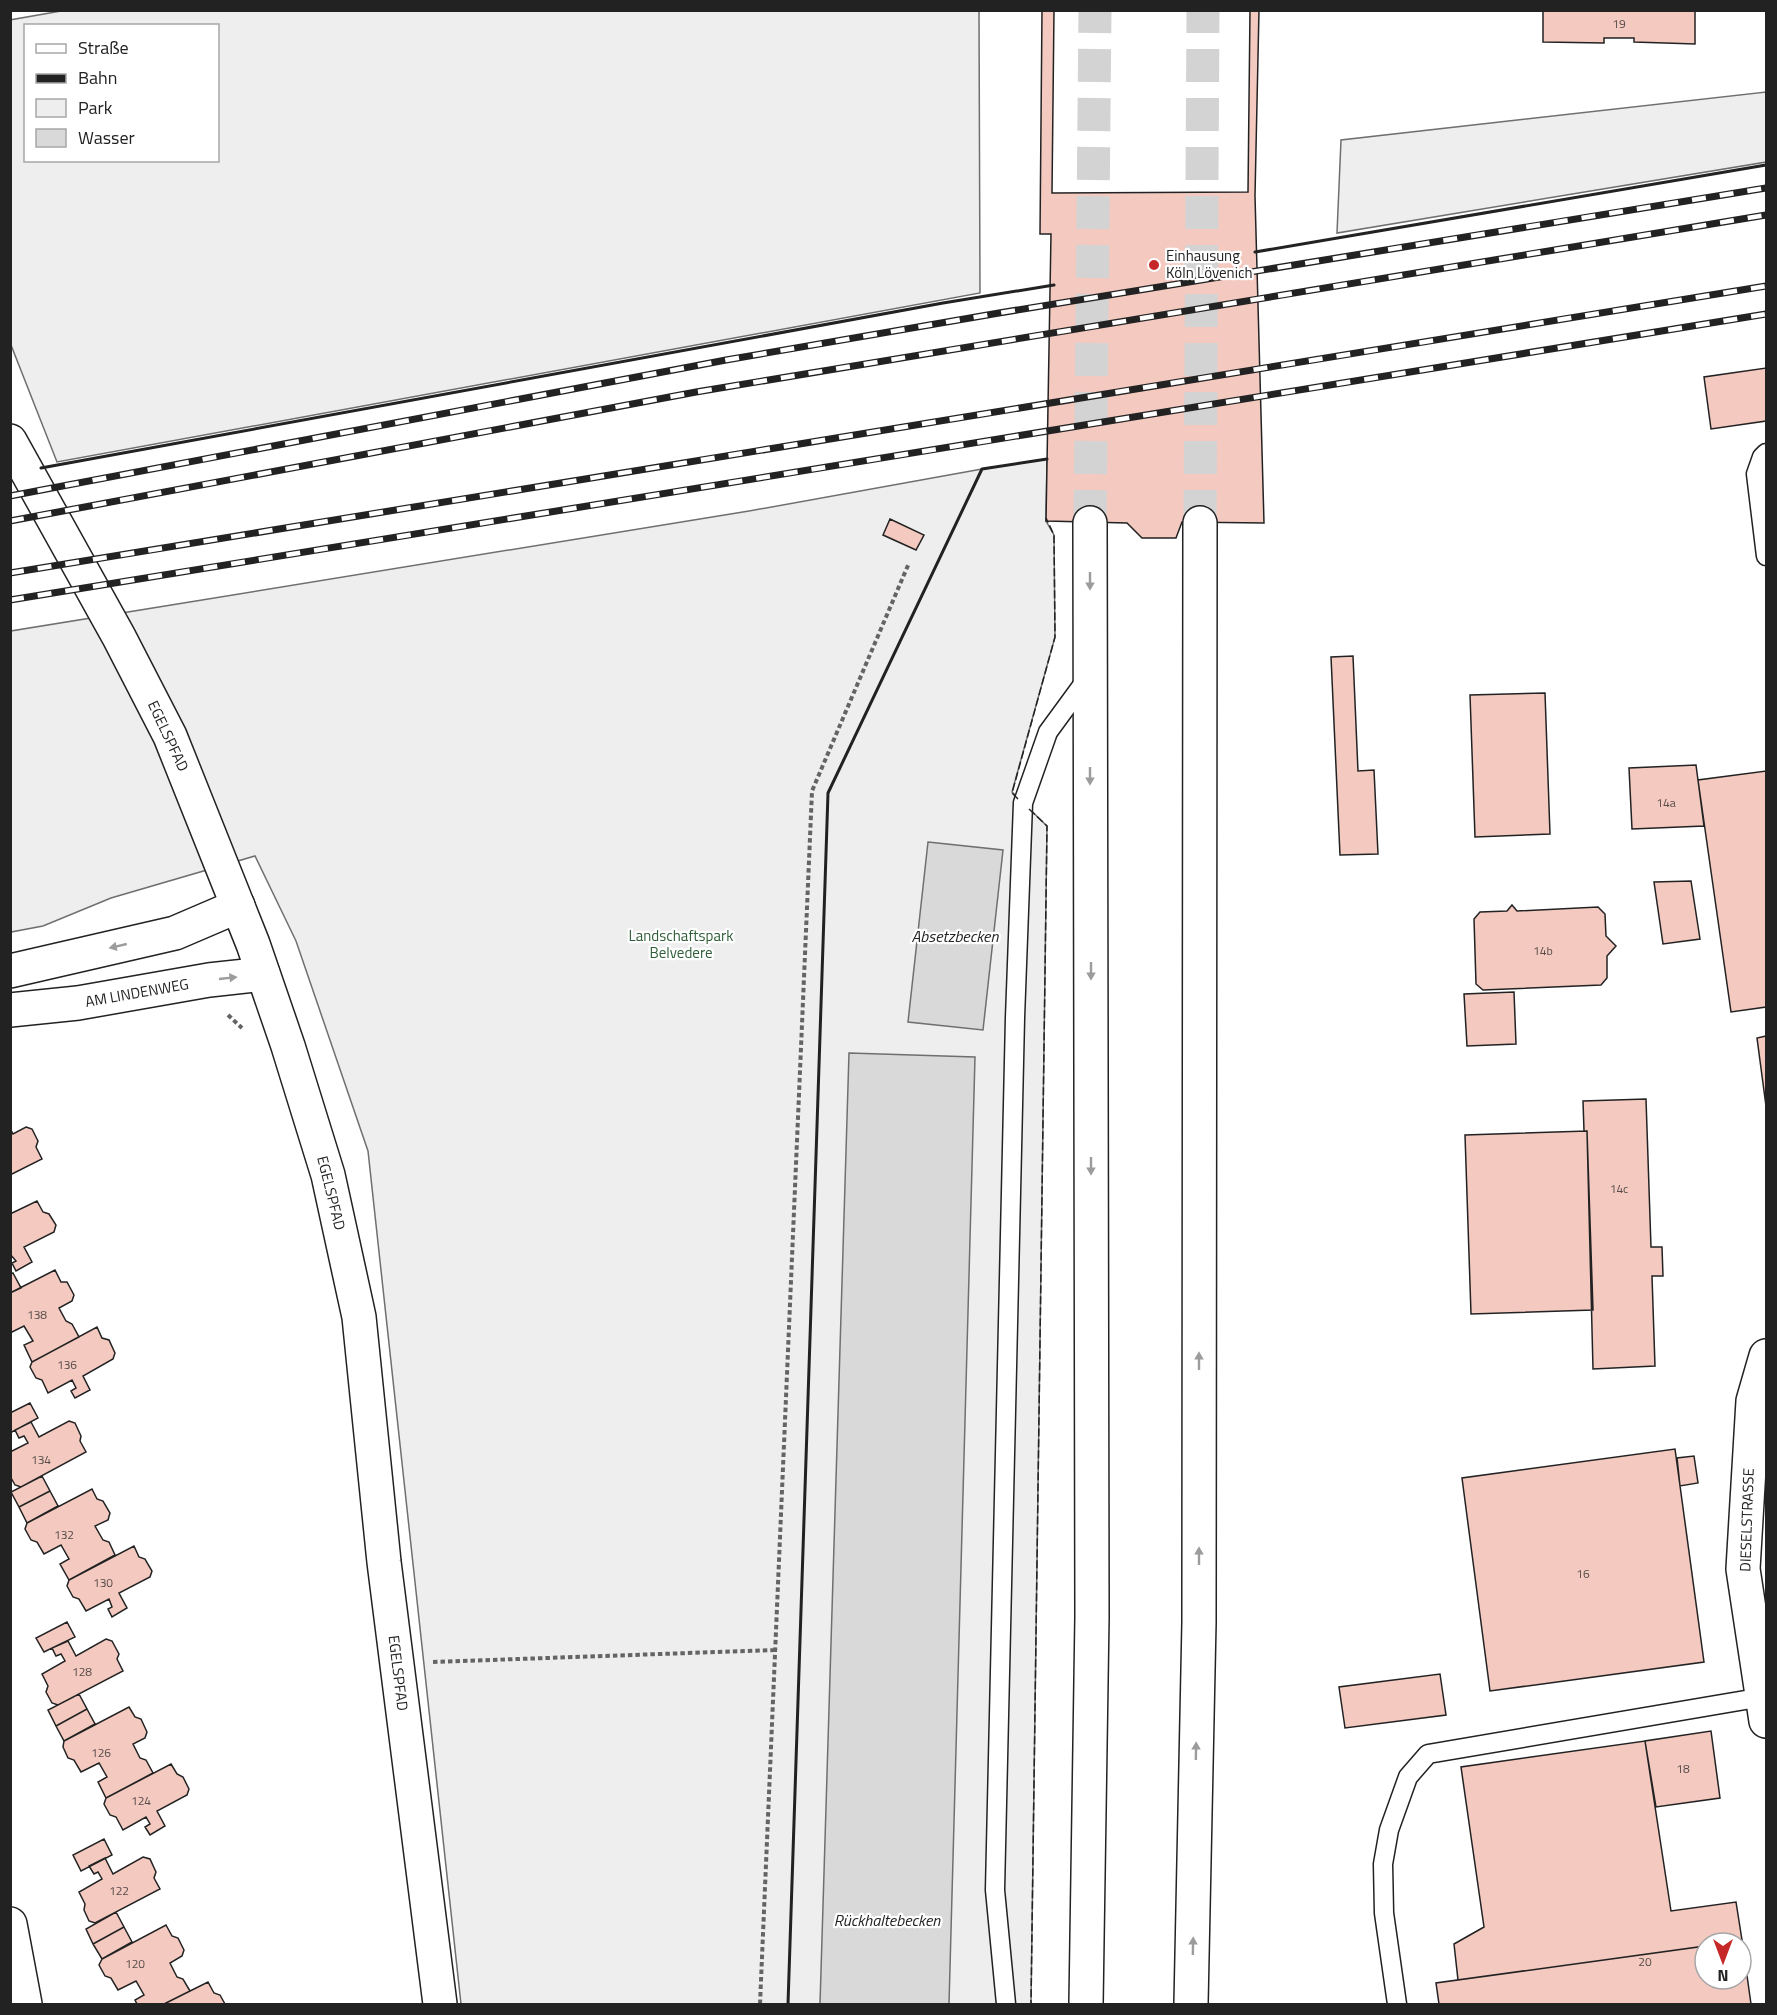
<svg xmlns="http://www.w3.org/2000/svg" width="1777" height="2015" font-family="'Titillium Web',sans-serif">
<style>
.green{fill:#eee;stroke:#6f6f6f;stroke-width:1.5;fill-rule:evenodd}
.water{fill:#d9d9d9;stroke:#6f6f6f;stroke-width:1.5}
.building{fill:#f3c9c0;stroke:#222;stroke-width:1.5}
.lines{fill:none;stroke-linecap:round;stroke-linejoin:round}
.highway-tunnel{stroke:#d3d3d3;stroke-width:33;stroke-dasharray:33 16;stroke-linecap:butt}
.lane-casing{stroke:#222;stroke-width:21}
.street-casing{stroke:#222;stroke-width:36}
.secondary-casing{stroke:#222;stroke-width:36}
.highway-casing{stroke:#222;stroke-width:36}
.path{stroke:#646464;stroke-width:4;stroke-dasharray:4.5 3;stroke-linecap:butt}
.lane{stroke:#fff;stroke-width:18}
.street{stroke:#fff;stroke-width:33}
.secondary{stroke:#fff;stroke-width:33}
.highway{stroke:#fff;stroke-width:33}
.rail-casing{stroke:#222;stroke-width:7}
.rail{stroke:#fff;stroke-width:4.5;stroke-dasharray:14;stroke-linecap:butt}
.fence{stroke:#222;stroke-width:1.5;stroke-dasharray:8 3;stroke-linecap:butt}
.wall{stroke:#222;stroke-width:3}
.oneway{fill:#9c9c9c}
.poi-dot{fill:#c62828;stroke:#fff;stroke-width:2}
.labels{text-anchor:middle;stroke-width:4.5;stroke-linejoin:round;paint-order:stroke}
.number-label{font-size:12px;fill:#564c4a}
.poi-label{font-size:15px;fill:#222;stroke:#fff;text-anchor:start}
.street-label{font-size:15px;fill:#222;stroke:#fff}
.park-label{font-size:15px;fill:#2f5e38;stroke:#fff}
.water-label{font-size:16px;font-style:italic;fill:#222;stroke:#fff}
</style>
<rect width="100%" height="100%" fill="#fff"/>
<path class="green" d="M61 11H979L980 293 57 462 11 345 10 20ZM26 26H218V160H26Z
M1766 92V162L1337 233 1341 140Z
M1047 459 1046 521 1054 535 1055 637 1012 792 1047 826 1031 2004H461L368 1151 296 941 255 856 111 898 43 926 11 932V631L749 511 982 469Z"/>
<path class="water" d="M928 842 1003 850 983 1030 908 1022Z
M849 1053 975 1057 949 2004H820Z"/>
<path class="building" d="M1042 10H1054L1052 193 1248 192 1250 10H1259L1255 196 1264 523 1182 522 1176 538H1142L1127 523 1046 521 1051 234H1040Z
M1543 10H1695V44L1634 42V38H1604V43L1543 42Z
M1766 368V421L1711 429 1704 377Z
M890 519 924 535 916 550 883 535Z
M1353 656 1358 771 1374 770 1378 854 1340 855 1331 657Z
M1545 693 1550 834 1475 837 1470 695Z
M1696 765 1704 826 1632 829 1629 768Z
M1766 771V1007L1731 1012 1698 780Z
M1691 881 1700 939 1663 944 1654 882Z
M1512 905 1517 911 1598 907 1605 914 1606 936 1616 946 1607 956V978L1601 985 1483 990 1476 984 1474 919 1480 912 1507 911Z
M1514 992 1516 1044 1467 1046 1464 994Z
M1766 1036V1106L1757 1038Z
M1646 1099 1651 1247H1662L1663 1276H1652L1655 1366 1593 1369 1587 1131H1584L1583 1101Z
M26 1127 32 1129 38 1141 36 1147 42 1159 10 1175V1128L13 1134Z
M1587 1131 1593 1310 1471 1314 1465 1135Z
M37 1201 43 1212 49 1214 56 1225 54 1232 24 1247 32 1262 16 1271 12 1263 16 1261 10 1254V1214Z
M55 1270 61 1282H67L74 1295 72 1301 59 1308 66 1321 72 1324 79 1337 32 1362 24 1345 33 1341 24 1326 10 1333V1293Z
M13 1273 21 1288 10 1293V1274Z
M97 1327 102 1338 109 1340 115 1353 113 1359 83 1376 90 1390 75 1398 71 1391 76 1388 72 1380 48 1393 42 1380 36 1378 30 1367 32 1362Z
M30 1403 38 1418 10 1433V1413Z
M69 1421 75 1423 81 1436 80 1441 86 1452 21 1487 15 1485 10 1476V1452L28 1443 24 1436 19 1438 15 1430 31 1422 39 1437Z
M1675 1449 1704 1662 1490 1691 1462 1478Z
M1694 1456 1698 1483 1680 1486 1677 1458Z
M42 1476 50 1491 19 1507 11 1492Z
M92 1489 97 1499 103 1501 110 1513 108 1520 95 1526 103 1540 109 1542 115 1555 69 1580 60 1564 69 1559 61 1545 44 1554 37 1542 31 1540 25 1529 27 1523Z
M50 1491 58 1506 27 1523 19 1507Z
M134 1546 139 1557 145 1559 152 1571 150 1577 119 1593 127 1608 112 1617 108 1609 112 1607 109 1599 86 1611 79 1599 73 1597 67 1586 69 1580Z
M67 1622 75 1637 44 1652 36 1638Z
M106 1639 112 1641 119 1654 117 1659 123 1671 58 1705 52 1703 46 1692 48 1686 42 1674 65 1661 61 1654 56 1656 52 1648 68 1641 76 1656Z
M1440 1674 1446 1715 1345 1728 1339 1687Z
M79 1694 87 1709 56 1726 48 1710Z
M129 1707 135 1717 141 1719 147 1732 145 1738 133 1744 140 1758 146 1760 153 1773 106 1798 98 1782 107 1777 99 1763 81 1772 74 1760 68 1758 63 1747 64 1741Z
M87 1709 95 1724 64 1741 56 1726Z
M1711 1731 1720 1798 1656 1807 1645 1741Z
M1645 1741 1671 1911 1736 1902 1742 1940 1705 1943V1946L1458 1980 1454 1944 1484 1927 1461 1767Z
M171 1764 177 1774 183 1777 189 1789 187 1795 157 1811 165 1826 150 1835 145 1827 150 1824 146 1817 123 1830 116 1817 110 1815 104 1804 106 1798Z
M104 1839 112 1855 81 1871 73 1855Z
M143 1857 150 1859 156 1872 154 1878 160 1889 95 1923 89 1921 84 1910 85 1904 79 1892 102 1879 98 1872 94 1874 89 1866 105 1858 113 1874Z
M116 1912 124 1927 93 1944 86 1929Z
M166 1925 172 1936 178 1938 184 1950 182 1956 170 1963 177 1977 183 1979 190 1991 164 2004H137L135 2000 144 1995 136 1981 118 1990 111 1978 105 1976 99 1965 102 1959Z
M124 1927 132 1942 102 1959 93 1944Z
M1742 1940 1751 2004H1439L1436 1983 1705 1946V1979H1741V1943H1724Z
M208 1982 214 1993 220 1995 225 2004H164Z"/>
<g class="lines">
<path class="highway-tunnel" d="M1090 523 1095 10
M1200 523 1203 10"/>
<g class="lane-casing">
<path id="lane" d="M1766 453 1762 457 1756 474 1766 556
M1006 2004 995 1890 1015 1018 1023 803 1048 732 1089 676
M1397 2004 1384 1913 1383 1864 1389 1830 1408 1777 1428 1754 1763 1697"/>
</g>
<g class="street-casing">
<path id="street" d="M10 971 175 933 238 906
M10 1010 78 1003 209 980 263 974
M1766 1356 1753 1401 1743 1569 1766 1721
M10 1924 25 2004"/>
</g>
<g class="secondary-casing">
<path id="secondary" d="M10 441 119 637 170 736 253 944 288 1046 328 1175 359 1317 384 1562 440 2004"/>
</g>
<g class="highway-casing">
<path id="highway" d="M1086 2004 1092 1616 1090 523
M1191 2004 1199 1622 1200 523"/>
</g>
<path class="path" d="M228 1015 242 1028
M433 1662 774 1650
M760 2004 812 791 909 563"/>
<use href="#lane" class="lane"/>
<use href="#street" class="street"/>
<use href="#secondary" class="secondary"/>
<use href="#highway" class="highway"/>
<g class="rail-casing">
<path id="rail" d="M10 496 726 360 999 313 1766 188
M10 521 696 392 1766 215
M10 573 1766 286
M10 600 1766 314"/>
</g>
<use href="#rail" class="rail"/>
<path class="fence" d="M1018 799 1012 793 1055 637 1054 535 1046 518
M1029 809 1047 826 1031 2004"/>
<path class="wall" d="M1255 252 1766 165
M41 468 943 303 1054 285
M788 2004 828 793 982 469 1047 459"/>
</g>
<defs><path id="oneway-solid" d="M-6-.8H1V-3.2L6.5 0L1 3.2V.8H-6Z" transform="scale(1.5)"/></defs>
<g class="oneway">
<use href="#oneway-solid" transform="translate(1090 581) rotate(90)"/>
<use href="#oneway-solid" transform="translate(1090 776) rotate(90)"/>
<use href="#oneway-solid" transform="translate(118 946) rotate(167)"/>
<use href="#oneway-solid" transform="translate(1091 971) rotate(90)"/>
<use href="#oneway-solid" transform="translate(228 978) rotate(-6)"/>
<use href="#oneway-solid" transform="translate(1091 1166) rotate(90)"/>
<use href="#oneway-solid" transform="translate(1199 1361) rotate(-90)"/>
<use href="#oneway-solid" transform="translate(1199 1556) rotate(-90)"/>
<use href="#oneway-solid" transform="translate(1196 1751) rotate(-89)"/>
<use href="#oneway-solid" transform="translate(1193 1946) rotate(-89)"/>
</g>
<circle class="poi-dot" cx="1154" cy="265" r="6"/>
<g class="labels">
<g class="number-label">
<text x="1619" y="28">19</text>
<text x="1666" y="807">14a</text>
<text x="1543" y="955">14b</text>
<text x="1619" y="1193">14c</text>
<text x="37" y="1319">138</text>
<text x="67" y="1369">136</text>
<text x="41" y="1464">134</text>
<text x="64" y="1539">132</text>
<text x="1583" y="1578">16</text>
<text x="103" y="1587">130</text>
<text x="82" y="1676">128</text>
<text x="101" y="1757">126</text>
<text x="1683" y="1773">18</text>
<text x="141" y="1805">124</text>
<text x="119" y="1895">122</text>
<text x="1645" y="1966">20</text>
<text x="135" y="1968">120</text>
</g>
<g class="poi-label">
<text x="1166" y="261">Einhausung<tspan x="1166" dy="17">Köln Lövenich</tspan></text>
</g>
<g class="street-label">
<text transform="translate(168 736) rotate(65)" y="5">EGELSPFAD</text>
<text transform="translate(137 993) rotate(-10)" y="5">AM LINDENWEG</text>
<text transform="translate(331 1193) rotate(76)" y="5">EGELSPFAD</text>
<text transform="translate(1747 1520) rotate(-88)" y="5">DIESELSTRASSE</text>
<text transform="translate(398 1673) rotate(83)" y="5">EGELSPFAD</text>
</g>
<g class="park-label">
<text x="681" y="941">Landschaftspark<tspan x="681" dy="17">Belvedere</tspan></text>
</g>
<g class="water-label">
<text x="955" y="942">Absetzbecken</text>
<text x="887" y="1926">Rückhaltebecken</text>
</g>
</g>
<rect width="1777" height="2015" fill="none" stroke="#222222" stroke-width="24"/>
<rect x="24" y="24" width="195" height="138" fill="#ffffff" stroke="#a7a7a7" stroke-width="1.5"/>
<rect x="36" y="44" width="30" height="9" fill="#ffffff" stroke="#a7a7a7" stroke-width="1.5"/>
<text x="78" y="54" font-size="18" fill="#222222">Straße</text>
<rect x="36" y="74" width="30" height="9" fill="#222222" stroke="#a7a7a7" stroke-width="1.5"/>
<text x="78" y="84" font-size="18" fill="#222222">Bahn</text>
<rect x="36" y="99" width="30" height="18" fill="#eeeeee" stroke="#a7a7a7" stroke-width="1.5"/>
<text x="78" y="114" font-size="18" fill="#222222">Park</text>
<rect x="36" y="129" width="30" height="18" fill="#d9d9d9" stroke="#a7a7a7" stroke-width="1.5"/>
<text x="78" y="144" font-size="18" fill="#222222">Wasser</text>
<g transform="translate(1723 1961) rotate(180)"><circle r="28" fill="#ffffff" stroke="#a7a7a7" stroke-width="1.5"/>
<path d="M0-4.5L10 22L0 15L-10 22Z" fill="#c62828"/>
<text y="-9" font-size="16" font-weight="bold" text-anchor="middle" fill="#222222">N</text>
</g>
</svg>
